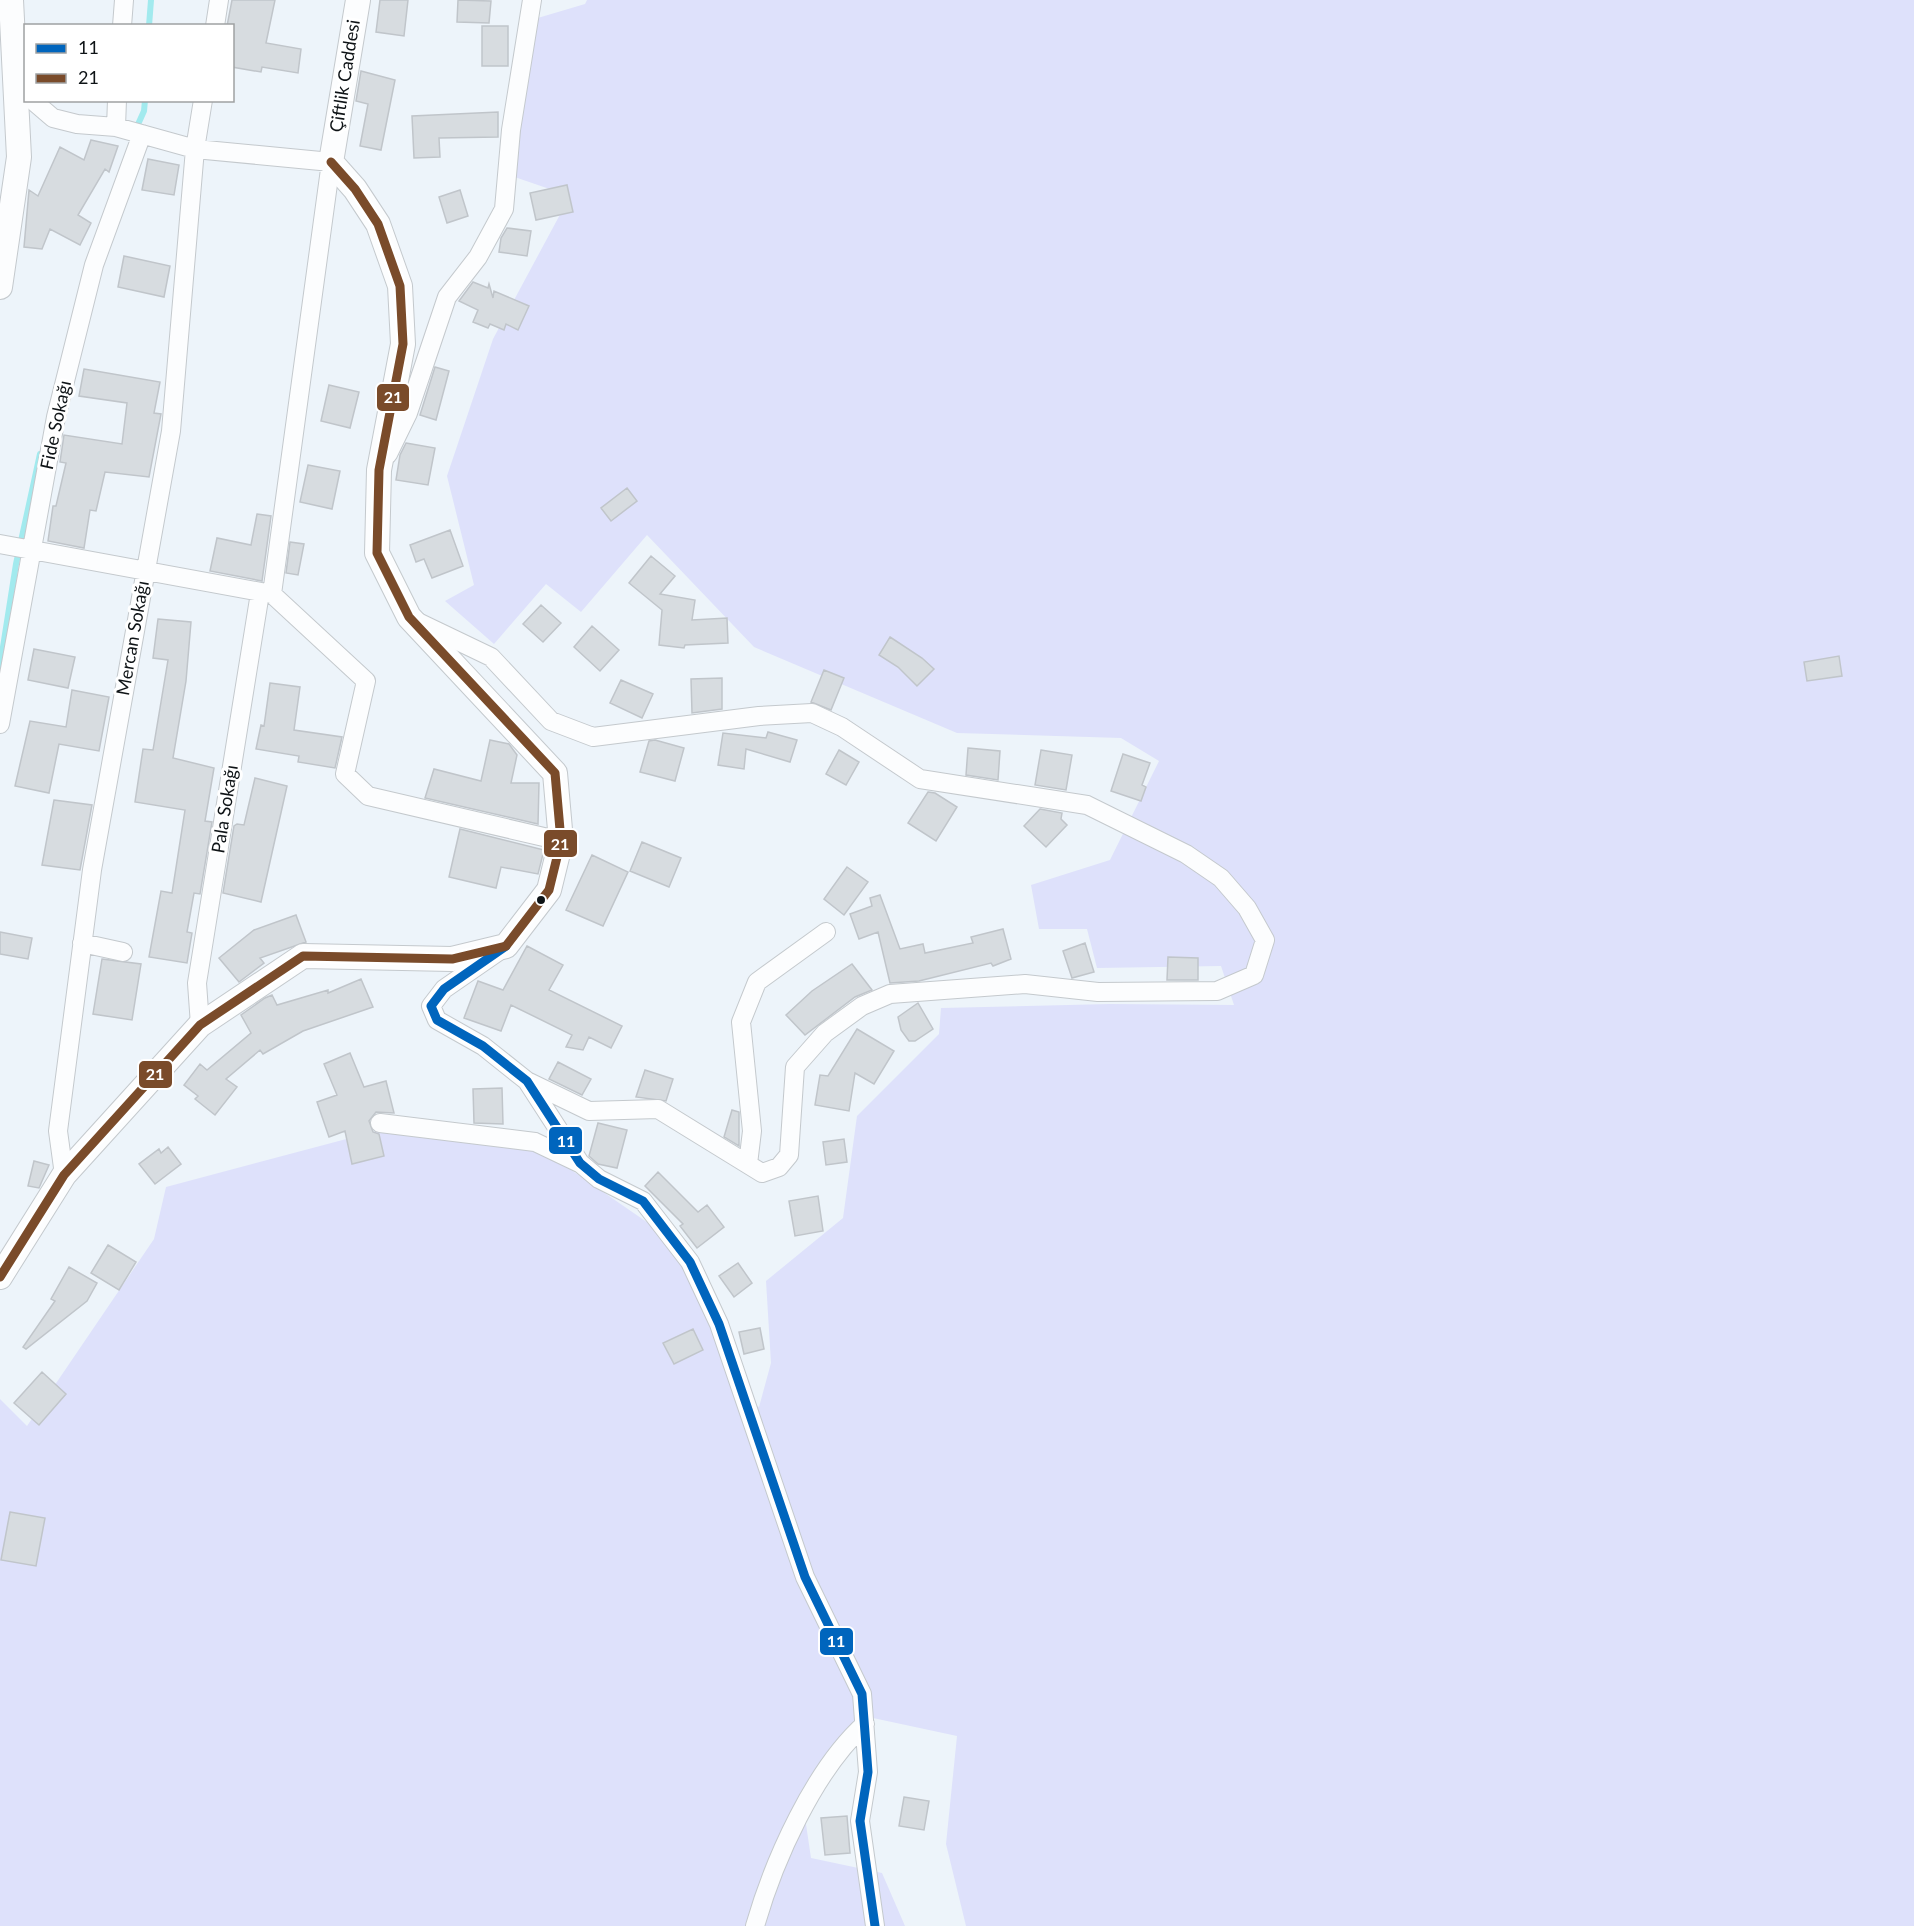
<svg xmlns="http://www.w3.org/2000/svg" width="1914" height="1926" font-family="Lato,sans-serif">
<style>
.green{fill:#dee1fb}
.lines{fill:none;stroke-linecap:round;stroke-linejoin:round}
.stream{stroke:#a2eaee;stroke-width:6}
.building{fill:#d7dce0;stroke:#c0c5ca;stroke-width:1.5}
.street-casing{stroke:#c4c9cd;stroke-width:20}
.secondary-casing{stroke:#c4c9cd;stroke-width:26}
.street{stroke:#fcfdfe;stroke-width:18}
.secondary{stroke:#fcfdfe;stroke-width:24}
.bus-1-casing{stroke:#fff;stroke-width:14}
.bus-2-casing{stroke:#fff;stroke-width:14}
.bus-1{stroke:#0065bd;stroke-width:9}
.bus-2{stroke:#7a4b2a;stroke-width:9}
.bus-dot{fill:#0e1316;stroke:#fff;stroke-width:2}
.labels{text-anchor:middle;stroke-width:6;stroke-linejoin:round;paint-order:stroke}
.street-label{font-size:18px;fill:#0e1316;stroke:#fff}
.line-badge{stroke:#fff;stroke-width:2}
.badge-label{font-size:16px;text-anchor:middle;font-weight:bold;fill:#fff}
</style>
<rect width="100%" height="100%" fill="#edf4fa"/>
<path class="green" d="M587 0H1914V1926H966L946 1844 957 1736 859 1715 803 1804 811 1858 882 1873 905 1926H0V1399L27 1426 154 1239 166 1187 418 1120 551 1156 667 1236 720 1335 736 1396 759 1407 771 1363 766 1281 843 1218 857 1116 939 1034 941 1008 1110 1004 1234 1005 1221 966 1097 968 1087 929H1039L1031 885 1110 860 1159 761 1121 738 957 733 754 647 647 535 581 612 546 584 494 644 445 601 474 585 447 476 493 339 570 196 503 173 531 20 585 4Z"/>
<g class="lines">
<path class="stream" d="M149 26 151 0
M135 131 144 111 145 100
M0 666 16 564 40 454"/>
</g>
<path class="building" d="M232 0H275L266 43 301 49 298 73 262 67 261 72 232 67V26H227Z
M380 0H408L404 36 376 32Z
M458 0 491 1 489 23 457 22Z
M482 26H508V66H482Z
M361 71 395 80 381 150 360 146 368 104 356 101Z
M498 112V137L439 138 440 157 414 158 412 116Z
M91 140 118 146 109 172 105 169 78 215 91 223 80 245 50 229 42 249 24 247 29 190 38 196 60 147 84 160Z
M148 159 179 165 174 195 142 190Z
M567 185 573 212 536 220 530 193Z
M460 190 468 216 447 223 439 197Z
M507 228 531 231 527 256 499 252 501 238Z
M124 256 170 266 164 297 118 287Z
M473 282 488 288 489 284 493 298 494 291 529 306 518 330 506 324 504 330 490 324 488 328 473 322 478 310 459 301Z
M435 367 449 371 436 420 420 415Z
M84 369 160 382 154 413 161 414 149 477 105 472 96 511 90 510 84 548 48 541 53 506H56L66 463 60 462 64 435 122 444 127 403 79 396Z
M329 385 359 392 350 428 321 421Z
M406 443 435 448 428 485 396 480 400 455Z
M308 465 340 471 332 509 300 502Z
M627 488 637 501 611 521 601 508Z
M257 514 271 516 262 581 210 571 217 538 251 545Z
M450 530 463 566 432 578 424 559 416 562 410 545Z
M290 542 304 544 298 575 286 573Z
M651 556 675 576 660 594 695 600 692 620 727 618 728 643 685 645 684 648 659 645 662 610 629 583Z
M541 605 561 623 543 642 523 624Z
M158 619 191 622 186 681 173 758 214 768 205 821 212 822 200 894 194 893 187 932 192 933 187 963 149 957 161 891 172 893 185 810 135 802 143 749 153 750 168 660 153 658Z
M592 626 619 650 600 671 574 647Z
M890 637 922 658 934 669 917 686 898 667 879 655Z
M34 649 75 657 68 688 28 680Z
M1839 656 1842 676 1807 681 1804 662Z
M824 670 844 678 831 710 811 702Z
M722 678V709L692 713 691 679Z
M621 680 653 694 642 718 610 703Z
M270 683 300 687 294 730 342 737 335 768 298 762 299 756 256 749 261 725 264 726Z
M72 690 109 697 99 751 59 744 49 793 15 786 30 721 66 727Z
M768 732 797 740 790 762 746 749 744 769 718 765 723 733 766 738Z
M490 740 509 744 517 755 511 783H539L538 824 425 798 434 769 481 781Z
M655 740 684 748 675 781 640 772 649 741Z
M968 748 1000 751 998 780 966 775Z
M839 750 859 762 846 785 826 774Z
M1041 750 1072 755 1066 790 1035 785Z
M1123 754 1150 763 1142 785 1146 787 1141 801 1111 791Z
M255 778 287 786 261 902 223 893 234 826 237 824 244 825Z
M928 792 935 793 957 807 936 841 908 823Z
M54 800 92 805 80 870 42 865Z
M1040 809 1062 813 1061 819 1067 825 1046 847 1024 826Z
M460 829 544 850 538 874 501 867 496 888 449 877Z
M642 842 681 858 669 887 630 871Z
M592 855 628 872 603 926 566 910Z
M847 867 868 882 844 915 824 899Z
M880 895 900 949 923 944 925 953 973 943 971 937 1003 929 1011 959 993 966 991 963 919 981 890 983 878 932 859 939 850 914 872 906 870 898Z
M296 915 306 942 260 958 264 963 239 982 219 958 254 930Z
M0 932 32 938 28 959 0 954Z
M1085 943 1094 972 1072 978 1063 951Z
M527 946 563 965 549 990 622 1026 611 1048 589 1037 583 1050 566 1047 572 1035 511 1005 501 1031 464 1018 478 981 503 990Z
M1168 957 1198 958V980H1167Z
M102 959 141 964 132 1020 93 1014Z
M852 964 872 990 855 997 805 1035 786 1015 812 991Z
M361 979 373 1007 303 1031 263 1054 260 1050 226 1079 237 1087 215 1115 195 1099 198 1096 184 1085 200 1064 207 1070 251 1033 241 1015 265 998 272 995 277 1005 328 990V993Z
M918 1003 933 1029 915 1041H909L901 1030 898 1017Z
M857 1029 894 1051 874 1084 855 1073 849 1111 815 1105 820 1075 828 1076Z
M350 1053 364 1087 386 1081 394 1113 376 1112 369 1121 373 1132 379 1134 384 1156 352 1164 345 1131 329 1137 317 1102 337 1095 324 1064Z
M558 1062 591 1079 582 1095 549 1079Z
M645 1070 673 1079 666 1101 636 1097Z
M502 1088 503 1124 474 1123 473 1089Z
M732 1110 739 1112V1146L724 1137Z
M598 1123 627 1130 617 1168 598 1164 589 1156Z
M844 1139 847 1162 826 1165 823 1142Z
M168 1147 181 1164 155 1184 139 1164 159 1149 161 1153Z
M34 1161 49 1165 39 1188 28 1186Z
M658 1172 698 1212 707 1205 724 1227 697 1248 680 1226 683 1224 645 1186Z
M818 1196 823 1231 795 1236 789 1201Z
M108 1245 136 1262 119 1290 91 1273Z
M738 1263 752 1283 734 1297 719 1276Z
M69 1267 97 1283 87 1301 26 1349 23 1347 55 1301 51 1299Z
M760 1328 764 1349 744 1354 739 1332Z
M693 1329 703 1350 674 1364 663 1343Z
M42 1372 66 1394 39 1425 14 1403Z
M10 1512 45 1518 36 1566 1 1560Z
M904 1797 929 1801 924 1830 899 1826Z
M847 1816 850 1853 825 1855 821 1818Z"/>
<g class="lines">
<g class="street-casing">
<path id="street" d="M122 26 124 0
M215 26 219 0
M32 100 53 118 77 124 116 127 195 149 331 162 272 594
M116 127 117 100
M388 454 408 413 447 297 478 257 504 209 511 130 532 0
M0 544 272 594 366 681 345 774 368 796 561 841
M418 622 491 657 551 721 593 737 759 716 812 713 842 727 920 779 1087 805 1186 854 1221 878 1247 908 1265 940 1254 975 1217 991 1098 992 1025 984 890 994 862 1006 825 1033 795 1067 789 1155 779 1167 762 1173 658 1109 589 1111 527 1081
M0 724 56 417 94 265 142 134
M82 943 123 952
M499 951 444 989 431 1006 437 1020 483 1046 527 1081 580 1163 599 1179 643 1201 690 1262 719 1324 805 1577 862 1694 868 1772 860 1821 875 1926
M200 1025 197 983 260 593
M380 1123 535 1142 579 1163
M748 1164 752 1131 741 1022 757 982 826 932
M64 1175 58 1131 92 870 171 431 195 149 203 100
M755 1926C774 1860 814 1770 865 1724"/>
</g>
<g class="secondary-casing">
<path id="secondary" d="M0 287 19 157 11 0
M0 1277 64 1175 200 1025 303 956 452 959 506 946 549 890 561 841 555 773 409 617 377 553 379 470 403 344 400 286 378 224 355 189 331 162 358 0"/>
</g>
<use href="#street" class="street"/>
<use href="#secondary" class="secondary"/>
<g class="bus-1-casing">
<path id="bus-1" d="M506 946 444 989 431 1006 437 1020 483 1046 527 1081 580 1163 599 1179 643 1201 690 1262 719 1324 805 1577 862 1694 868 1772 860 1821 875 1926"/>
</g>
<g class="bus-2-casing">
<path id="bus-2" d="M0 1277 64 1175 200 1025 303 956 452 959 506 946 549 890 561 841 555 773 409 617 377 553 379 470 403 344 400 286 378 224 355 189 331 162"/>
</g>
<use href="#bus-1" class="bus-1"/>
<use href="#bus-2" class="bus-2"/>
</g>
<circle class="bus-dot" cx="541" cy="900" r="5"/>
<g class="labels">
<g class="street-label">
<text transform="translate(345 76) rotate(-81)" y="6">Çiftlik Caddesi</text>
<text transform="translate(56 425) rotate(-78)" y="6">Fide Sokağı</text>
<text transform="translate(133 638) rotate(-80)" y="6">Mercan Sokağı</text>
<text transform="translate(225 809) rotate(-81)" y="6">Pala Sokağı</text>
</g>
</g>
<g class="line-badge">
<rect x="376" y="383" width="34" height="29" rx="6" fill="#7a4b2a"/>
<rect x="543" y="829" width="35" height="29" rx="6" fill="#7a4b2a"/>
<rect x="138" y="1060" width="35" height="29" rx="6" fill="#7a4b2a"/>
<rect x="548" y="1126" width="35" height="29" rx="6" fill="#0065bd"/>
<rect x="819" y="1627" width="35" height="29" rx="6" fill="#0065bd"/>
</g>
<g class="badge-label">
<text x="393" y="403">21</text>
<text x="560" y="850">21</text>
<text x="155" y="1080">21</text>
<text x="566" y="1147">11</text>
<text x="836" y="1647">11</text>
</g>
<rect x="24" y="24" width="210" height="78" fill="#ffffff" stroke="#9fa1a2" stroke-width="1.5"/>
<rect x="36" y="44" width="30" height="9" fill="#0065bd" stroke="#9fa1a2" stroke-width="1.5"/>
<text x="78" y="54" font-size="18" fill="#0e1316">11</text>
<rect x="36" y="74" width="30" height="9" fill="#7a4b2a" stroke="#9fa1a2" stroke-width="1.5"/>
<text x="78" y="84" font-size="18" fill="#0e1316">21</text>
</svg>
